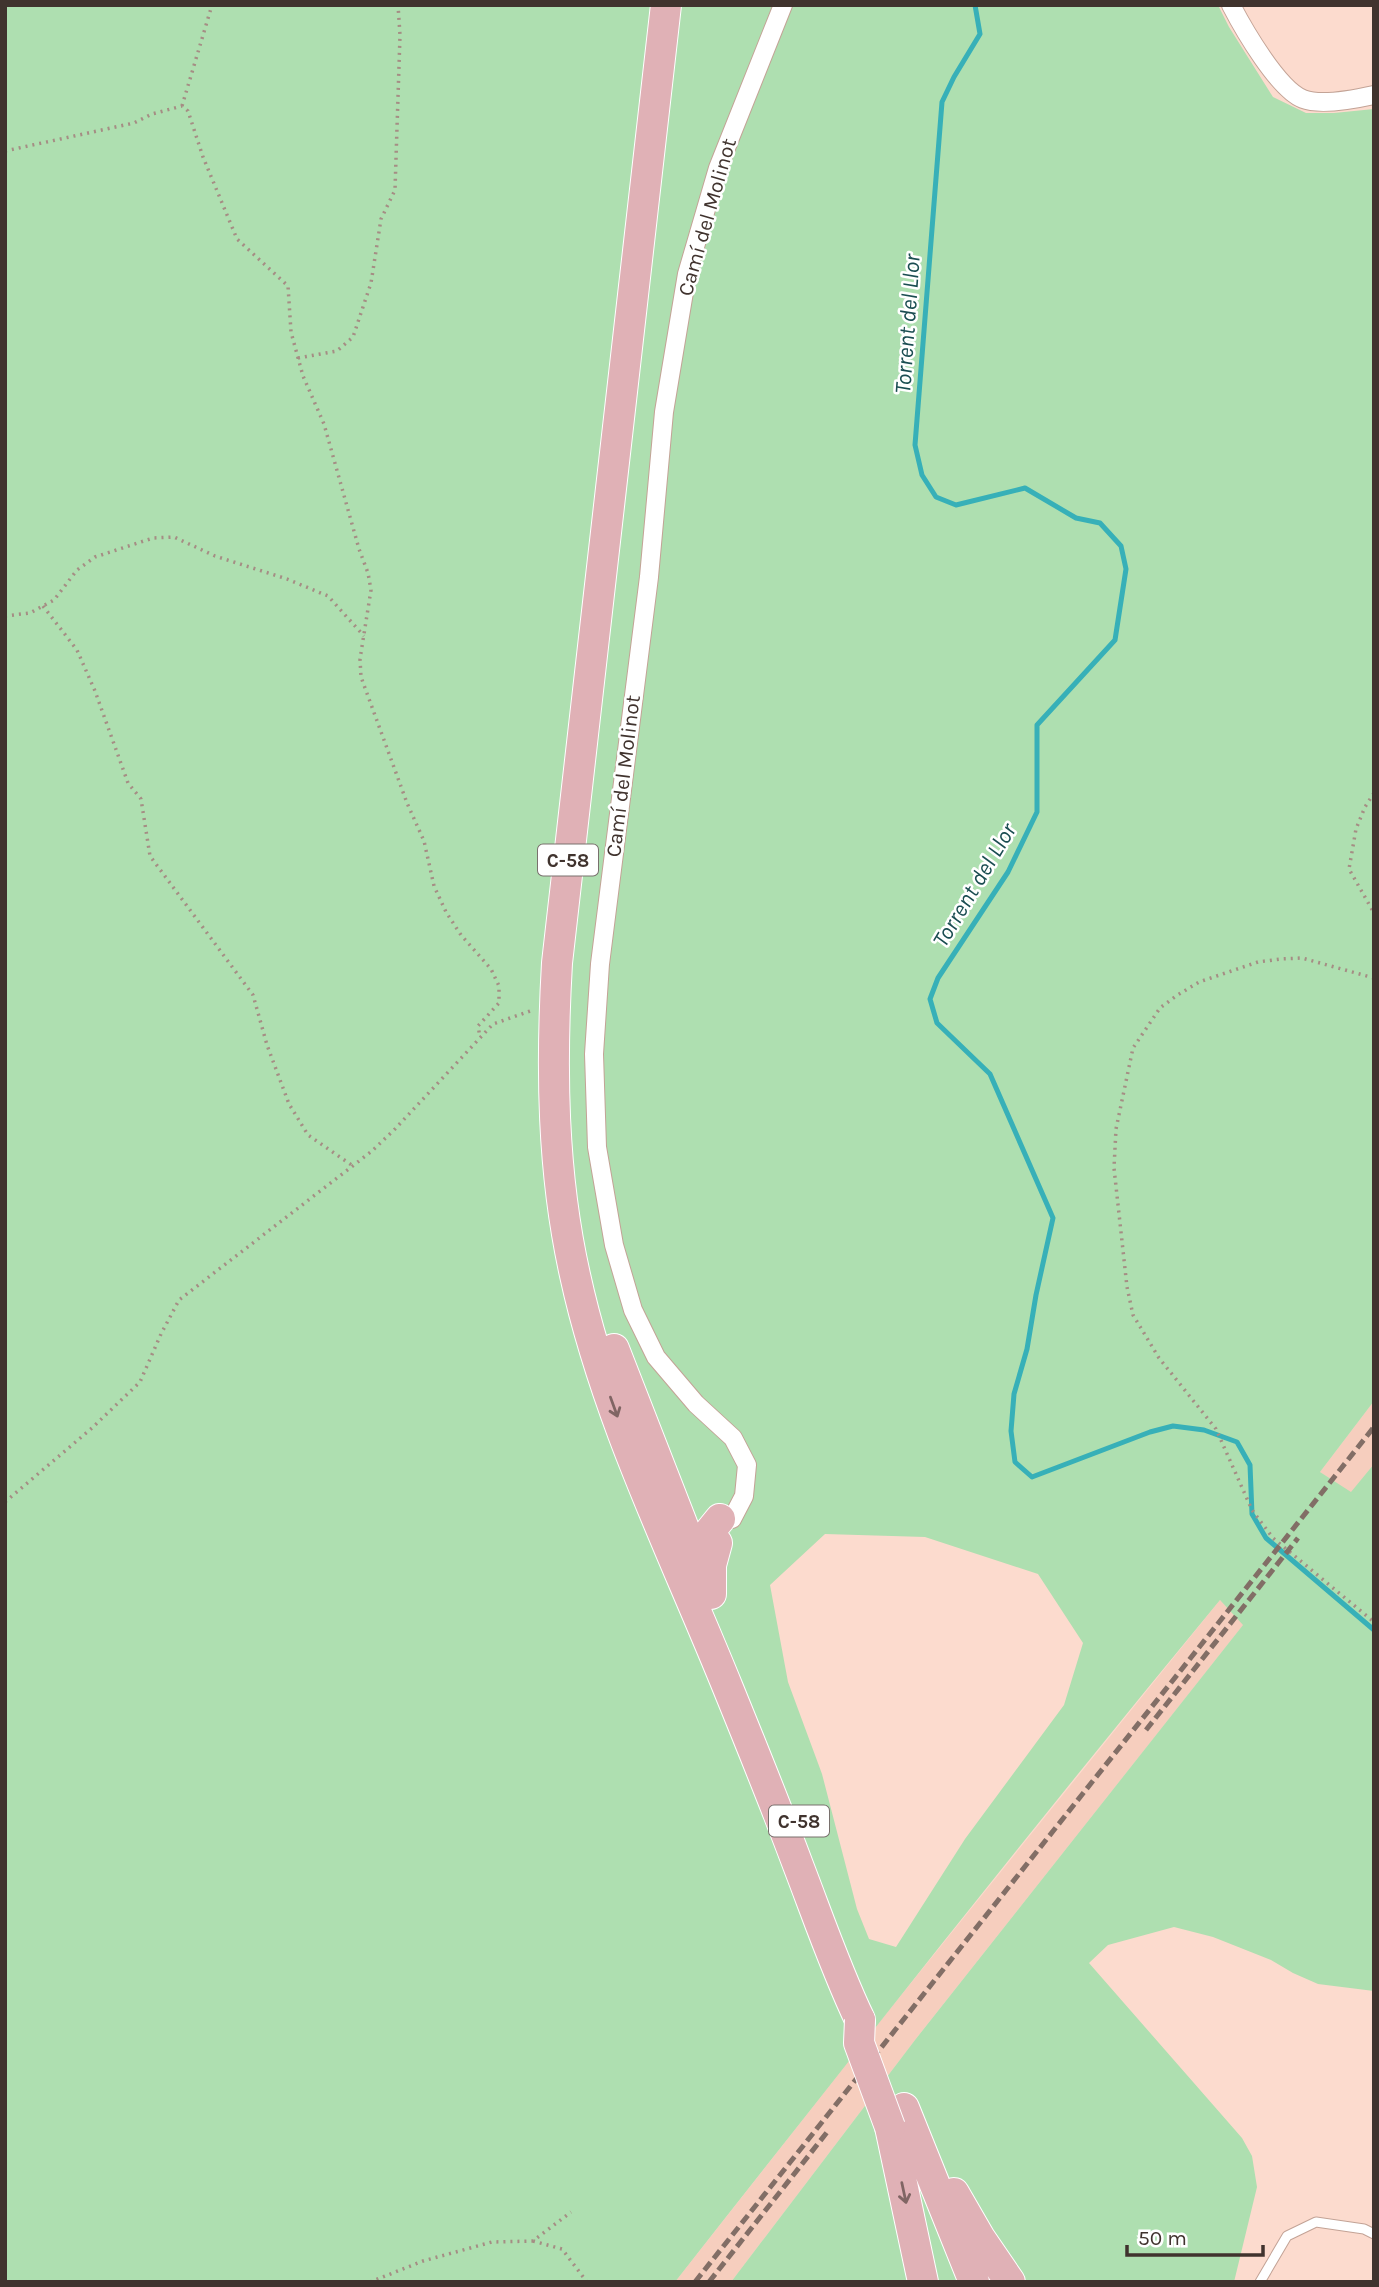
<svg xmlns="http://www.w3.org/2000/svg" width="1379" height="2287" font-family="Karla,sans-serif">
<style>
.built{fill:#f6cebe}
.green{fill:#aedfb0;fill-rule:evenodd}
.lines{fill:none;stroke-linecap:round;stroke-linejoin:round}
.stream{stroke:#37b0b8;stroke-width:5}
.service-casing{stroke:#c3a396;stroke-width:11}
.minor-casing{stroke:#c3a396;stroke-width:20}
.primary-casing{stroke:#fff;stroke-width:32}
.path{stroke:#a58d84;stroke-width:3.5;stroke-dasharray:2 5;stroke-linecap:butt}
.service{stroke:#fff;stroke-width:9}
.minor{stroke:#fff;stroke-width:18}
.primary{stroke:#e0b1b6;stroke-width:30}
.rail{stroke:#826e66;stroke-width:5;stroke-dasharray:10 5;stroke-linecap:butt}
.primary-bridge-casing{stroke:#fff;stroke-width:32;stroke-linecap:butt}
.primary-bridge{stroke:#e0b1b6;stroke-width:30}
.oneway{stroke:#806564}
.labels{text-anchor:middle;stroke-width:5;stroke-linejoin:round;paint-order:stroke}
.shield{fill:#fff;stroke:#79706d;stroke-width:2}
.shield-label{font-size:19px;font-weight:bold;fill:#40332e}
.street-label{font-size:21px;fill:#40332e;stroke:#fff}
.water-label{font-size:23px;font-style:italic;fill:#1a4d51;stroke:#fff}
</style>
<rect width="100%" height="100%" fill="#fcdbce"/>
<path class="built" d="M1374 1401V1464L1351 1493 1320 1472Z
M1220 1600 1244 1624 915 2040 731 2282H675L886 2014Z"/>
<path class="green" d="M5 5H1218L1229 27 1273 97 1306 113H1334L1374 109V1401L1320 1472 1351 1492 1374 1464V1991L1318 1984 1293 1973 1271 1960 1213 1937 1174 1927 1108 1945 1089 1963 1242 2138 1252 2156 1257 2187 1234 2282H731L915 2040 1243 1625 1220 1600C1035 1824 855 2053 675 2282H5ZM825 1534 925 1537 1038 1574 1083 1643 1064 1705 965 1839 896 1947 869 1939 857 1909 822 1774 788 1682 770 1585Z"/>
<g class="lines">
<path class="stream" d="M975 5 980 34 954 77 942 102 915 445 922 475 936 497 956 505 1025 488 1076 518 1100 523 1121 546 1126 569 1115 640 1037 725V812L1008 872 938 978 930 999 937 1023 990 1074 1053 1218 1036 1295 1027 1349 1014 1394 1011 1431 1015 1462 1032 1477 1150 1432 1173 1426 1204 1430 1237 1442 1250 1465 1252 1514 1266 1538 1374 1630"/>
<g class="service-casing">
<path id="service" d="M1260 2282 1287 2236 1316 2222 1364 2229 1374 2234"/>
</g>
<g class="minor-casing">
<path id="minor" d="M1231 5C1244 30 1278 89 1303 99 1321 106 1356 99 1374 95
M732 1519 744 1496 747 1465 733 1438 696 1404 656 1357 633 1310 614 1245 597 1147 594 1054 600 964 649 577 664 412 687 274 718 168 783 5"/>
</g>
<g class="primary-casing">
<path id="primary" d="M666 5 557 963C551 1067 552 1172 575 1275 606 1418 673 1552 728 1688 752 1747 776 1806 798 1865 818 1917 836 1970 860 2020
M614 1349 690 1544
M693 1570C694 1548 707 1535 720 1519
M711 1594V1565L717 1543
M904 2108 974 2282
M890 2127 923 2282
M954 2193 980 2238 1010 2282"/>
</g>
<path class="path" d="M182 106 212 5
M5 151 134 123 152 114 182 106 188 111 203 157 237 239 288 286 291 332 303 376 324 424 359 549 368 573 371 590 360 659 361 677 407 803 424 841 434 886 446 912 461 935 491 969 499 986V1003L478 1026 480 1037
M298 358 337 351 353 337 371 283 381 219 395 190 400 35 398 5
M43 606 77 650 95 691 128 783 141 799 150 856 253 995 267 1045 289 1104 308 1135 353 1166
M5 616 30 613 54 600 77 570 95 557 153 538 174 537 215 556 287 579 328 596 364 636
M1374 793 1365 807 1356 829 1349 869 1374 913
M1374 978 1302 958 1281 959 1258 962 1199 982 1176 996 1160 1008 1133 1048 1116 1129 1114 1168 1127 1287 1133 1315 1159 1358 1216 1429 1252 1510 1273 1538 1374 1622
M5 1502 92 1428 140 1382 161 1334 179 1300 372 1151 395 1129 493 1024 533 1010
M533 2241 562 2249 587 2282
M370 2282 423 2261 492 2242 533 2241 571 2212"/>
<use href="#service" class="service"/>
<use href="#minor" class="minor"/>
<use href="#primary" class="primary"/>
<path class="rail" d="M1146 1730 1298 1538
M695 2282 1374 1427
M709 2282 828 2131"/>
<g class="primary-bridge-casing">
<path id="primary-bridge" d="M860 2020 859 2043 890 2127"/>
</g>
<use href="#primary-bridge" class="primary-bridge"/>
</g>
<defs><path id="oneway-shaft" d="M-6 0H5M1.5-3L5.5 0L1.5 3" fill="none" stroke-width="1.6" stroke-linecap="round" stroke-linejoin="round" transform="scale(1.75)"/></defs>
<g class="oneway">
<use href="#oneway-shaft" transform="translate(614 1407) rotate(70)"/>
<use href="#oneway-shaft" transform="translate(904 2193) rotate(78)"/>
</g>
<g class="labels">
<g class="shield">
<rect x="538" y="844.5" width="60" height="31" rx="5"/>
<rect x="769" y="1805.5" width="60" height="31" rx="5"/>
</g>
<g class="shield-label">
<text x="568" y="867">C-58</text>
<text x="799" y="1828">C-58</text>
</g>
<g class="street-label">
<text transform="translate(707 217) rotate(-74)" y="7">Camí del Molinot</text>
<text transform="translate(623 776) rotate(-83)" y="7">Camí del Molinot</text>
</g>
<g class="water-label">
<text transform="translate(907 324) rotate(-86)" y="8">Torrent del Llor</text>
<text transform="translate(974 885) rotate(-59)" y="8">Torrent del Llor</text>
</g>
</g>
<rect width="1379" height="2287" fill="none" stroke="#40332e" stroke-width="14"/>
<path d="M1127 2245v10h136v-10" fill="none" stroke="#40332e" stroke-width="3.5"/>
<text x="1138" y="2245" font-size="21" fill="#40332e" stroke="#ffffff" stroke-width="5" paint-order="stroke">50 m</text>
</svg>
